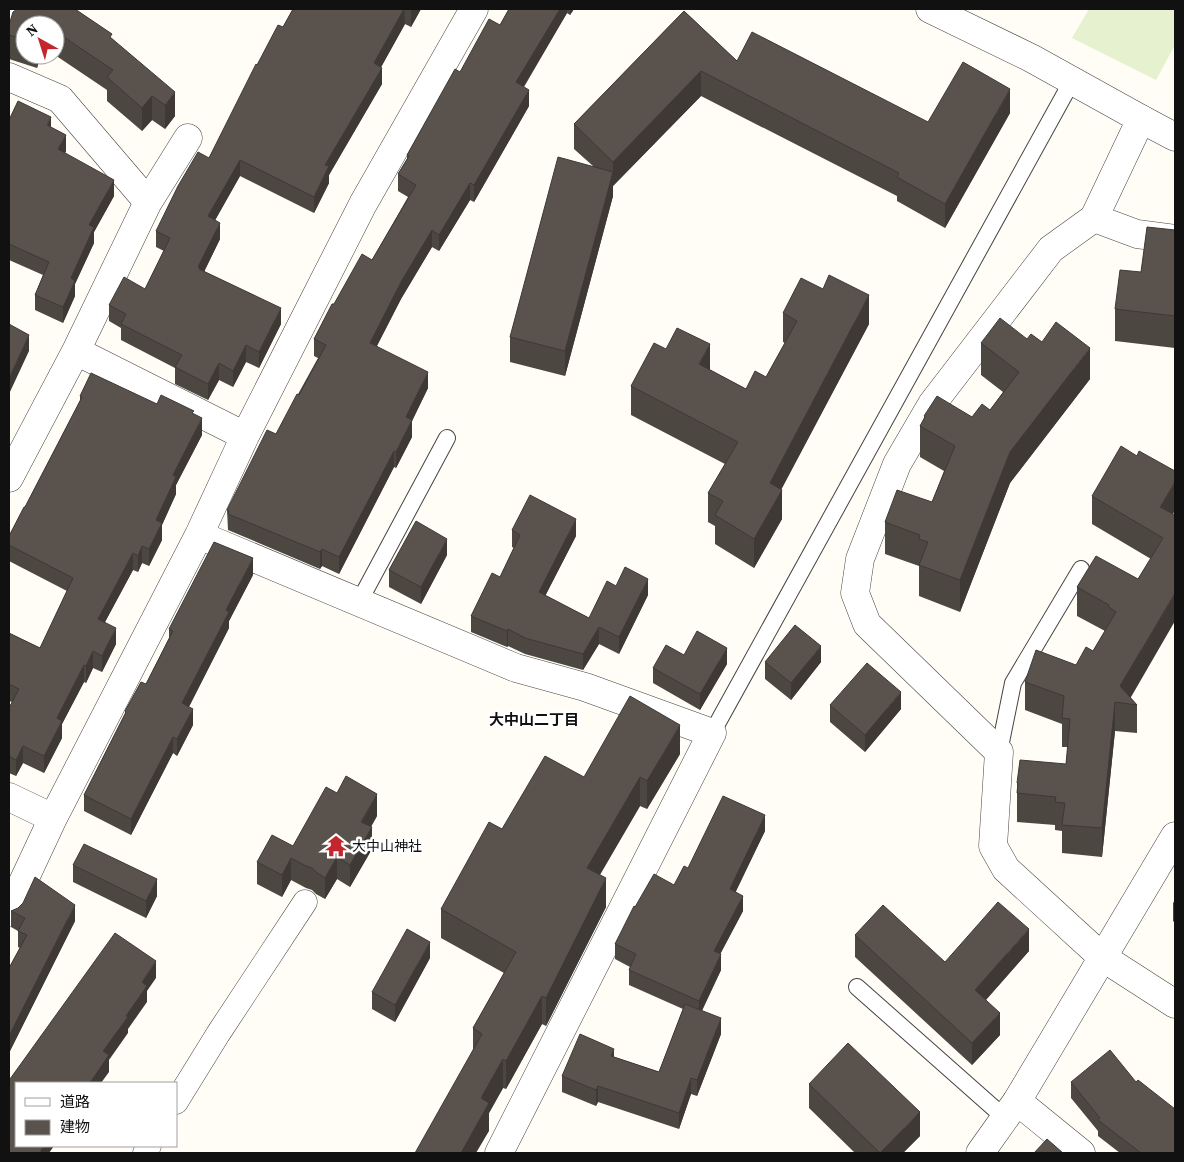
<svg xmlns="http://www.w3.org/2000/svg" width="1184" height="1162" font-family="'Source Serif 4','Noto Sans JP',serif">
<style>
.pitch{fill:#e6f2cf}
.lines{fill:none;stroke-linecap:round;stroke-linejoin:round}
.service-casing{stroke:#444;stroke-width:18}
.pedestrian-casing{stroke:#444;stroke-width:25}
.minor-casing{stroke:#444;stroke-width:29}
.tertiary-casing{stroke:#444;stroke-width:29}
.service{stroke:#fff;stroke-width:16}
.pedestrian{stroke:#fff;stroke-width:24}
.minor{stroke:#fff;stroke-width:28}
.tertiary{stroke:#fff;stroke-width:28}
.wall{fill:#4d4742}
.shaded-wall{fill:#3f3936}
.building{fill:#5a524d;stroke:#3f3936}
.labels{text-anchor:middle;stroke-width:5;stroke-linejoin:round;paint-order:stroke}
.poi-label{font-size:14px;fill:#111;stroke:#fff;text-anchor:start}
.neighbourhood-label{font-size:15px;font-weight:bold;fill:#111;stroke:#fff}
</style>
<rect width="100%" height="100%" fill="#fffdf5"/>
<path class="pitch" d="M1089 9H1175V45L1156 80 1072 38Z"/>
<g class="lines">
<g class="service-casing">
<path id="service" d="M9 27 14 9
M359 602 447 438
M712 733 1072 81
M999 752 1013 683 1081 569
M857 987 1005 1118"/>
</g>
<g class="pedestrian-casing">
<path id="pedestrian" d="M176 1102 218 1034 305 902
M145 1153 149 1146"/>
</g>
<g class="minor-casing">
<path id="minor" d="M9 77 60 99 148 202
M1094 218 1141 119
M1175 239 1137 234 1094 218 1051 249 932 404 897 464 860 559 855 593 867 624 999 752 993 846 1006 869 1102 957 1175 1004
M76 351 245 436
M9 478 76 351 148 202 188 138
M199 535 516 668 585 687 712 733 499 1153
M9 797 53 818
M9 912 53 818 199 535 245 436 363 204 474 9
M1017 1101 1081 1153"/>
</g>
<g class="tertiary-casing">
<path id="tertiary" d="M930 9 1031 58 1141 119 1175 137
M980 1153 1017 1101 1175 836"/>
</g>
<use href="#service" class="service"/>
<use href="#pedestrian" class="pedestrian"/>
<use href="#minor" class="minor"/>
<use href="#tertiary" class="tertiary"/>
</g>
<path class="wall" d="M293 9H421L411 27 405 24 381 67 382 84 329 175V183L314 213 240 176 215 220 220 239 204 272 281 324 259 368 246 362 233 387 219 380 208 400 175 384V368L121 340V328L109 321V305L145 289 164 251 156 247V231L209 158 257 65 283 27Z
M509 9H574L570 15 567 13 524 87 529 106 474 202 470 200 439 251 432 247 401 299 377 346 428 388 412 421V437L396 468 394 467 339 574 322 566 320 569 228 530 227 510 276 434 318 358 314 356V339L334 304 372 260 408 197 398 191V174L407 159V155L460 72 500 25Z
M16 10 112 39 175 116 165 129 152 120 142 131 107 101V90L55 55V25H25V55H41L37 68 9 59V25Z
M684 11 737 61 928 122 1010 113 945 228 897 201V196L701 96 613 186V196L565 376 510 362V337L593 166 574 149V124Z
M9 120 51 127 66 151 65 153 114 196 94 232V243L75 284V296L63 323 35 310V295L43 275 9 260Z
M1175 230V348L1115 341V309L1141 272Z
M783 313 869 324 781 489 782 519 754 568 715 544V526L708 522V493L725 464 631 415V386L666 349 710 370 746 389 766 377 785 343 783 342Z
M1027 339 1090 379 1010 483 960 612 919 596V566L885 554V522L932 502 944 471 920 457V426L924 418V416L972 417 990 410 1003 392 981 375V343Z
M80 396 157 404 194 414 202 435 176 485V494L162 525V540L149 566 142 563 138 572 133 570 105 622 116 644 102 672 93 668 86 683 84 682 62 724V738L44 773 23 763 16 776 9 773V708L12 702 9 701V633L40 648 67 591 9 561V536L25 507 80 401Z
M1092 496 1175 510 1173 514 1130 697 1137 705V733L1115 731 1102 857 1062 853V831L1055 830V825L1017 822V783L1066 764 1068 747H1062V724L1025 710V682L1076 665 1093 651 1105 631 1077 616V587L1138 579 1151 559 1092 524Z
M512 530 576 536 545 596 589 618 616 586 648 595 619 654 599 644 583 670 525 654 508 646 507 647 471 632V616L500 577 514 548 512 547Z
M447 555 421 604 389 587V570Z
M253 575 229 621V628L189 707 193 725 177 756 173 753 131 835 84 811V795L125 715V711L146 684 169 638V629Z
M684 655 727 664 700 710 653 683V668Z
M765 662H821L791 700 765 679Z
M830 705 901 709 865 752 830 722Z
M680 754 647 809 640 806 600 875 606 907 546 1026 542 1024 506 1089 503 1088 489 1113V1131L473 1051V1028L504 973 441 938V909L502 829 584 777Z
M377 816 371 827 372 849 350 887 337 879 325 899 316 894 312 890 306 888 291 880 282 897 257 884V862Z
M765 831 735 892 743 911 720 954 721 970 702 1011 721 1034 697 1096 691 1094 679 1129 598 1102 596 1106 562 1092V1076L614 1057 659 1072 683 1009 629 985V970L630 967 615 959V944L635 907 674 885 688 868Z
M73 865 157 896 146 918 73 882Z
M1175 900V923L1173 921V903Z
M11 911 75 921 9 1053V968L20 948 18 947V931L11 927Z
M855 935 945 962 1029 951 986 1000 1000 1035 972 1065 855 957Z
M430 958 395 1022 372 1009V992Z
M1071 1082 1175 1153H1120L1098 1136V1131L1071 1098Z
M809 1084 920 1136 903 1153H855L809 1108Z"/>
<path class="shaded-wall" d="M404 9 405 24 374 80V63Z
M412 9H421L411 27V11Z
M560 9H567V13L516 99V82Z
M570 9H574L570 15Z
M37 55H41L37 68Z
M382 68V84L329 175V183L314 213V197L325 165Z
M701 71V96L613 186V162Z
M1010 89V113L945 228V204Z
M529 90V106L474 202V185Z
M175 92V116L165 129V105Z
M152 96V120L142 131V108Z
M51 117V133L47 125Z
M66 135V151L58 165V149Z
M240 160V176L208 233V216Z
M613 172V196L565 376V351Z
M114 180V196L94 232V243L75 284V296L63 323V307L71 278 89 225Z
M470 183V200L439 251V235Z
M220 223V239L200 280 198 267Z
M432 230V247L401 299 370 359V343L401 282Z
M869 295V324L770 511V483Z
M281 308V324L259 368V352Z
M29 335V351L9 394V378Z
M710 344V373L699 364Z
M246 345V362L233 387V371Z
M1090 348V379L1010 483 960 612V580L1010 452Z
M219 363V380L208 400V384Z
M428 372V388L412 421V437L396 468V452L406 417Z
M10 394V411L9 413V396Z
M202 418V435L176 485V494L162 525V540L149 566V549L156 520 173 475Z
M394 451V467L339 574V557Z
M1175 482V510L1160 535V507Z
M782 490V519L754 568V539Z
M576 519V536L539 608V592Z
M447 539V555L421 604V587Z
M142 546V563L138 572V556Z
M322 549V566L320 569V552Z
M133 553V570L98 635V619Z
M253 558V575L229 621V628L182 720V703L226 610Z
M648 579V595L619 654V637Z
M1175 593V621L1127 704 1120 686Z
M599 627V644L583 670V654Z
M116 628V644L102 672V656Z
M508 629V646L507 647V631Z
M821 646V662L791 700V683Z
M727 648V664L700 710V694Z
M93 651V668L86 683V666Z
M84 665V682L62 724V738L44 773V756L57 718Z
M901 692V709L865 752V735Z
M1115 702V731L1102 857V828Z
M193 709V725L177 756V739Z
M680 725V754L647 809V781Z
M173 737V753L131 835V819Z
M23 746V763L16 776V760Z
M640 777V806L587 896V868Z
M377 794V816L361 843V822Z
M10 808V824L9 825V809Z
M765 815V831L730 904V889Z
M372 827V849L350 887V865Z
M10 853V870L9 876V855Z
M337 857V879L325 899V878Z
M291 858V880L282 897V875Z
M606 878V907L546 1026V998Z
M157 879V896L146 918V901Z
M743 896V911L714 966V951Z
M75 905V921L9 1053V1036Z
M1029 929V951L975 1012V990Z
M430 942V958L395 1022V1005Z
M721 954V970L699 1016V1001Z
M156 961V978L147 991V1002L128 1029V1033L109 1060V1072L101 1083H90L103 1051 126 1016 142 982Z
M542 996V1024L506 1089V1061Z
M1000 1013V1035L972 1065V1043Z
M721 1018V1034L697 1096V1080Z
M614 1049V1066L611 1056Z
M503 1059V1088L489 1113V1131L476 1153H461L481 1098Z
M691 1078V1094L679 1129V1113Z
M598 1086V1102L596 1106V1090Z
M920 1112V1136L903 1153H880Z
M44 1146H54L49 1153H39Z"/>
<path class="building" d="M17 9H75L112 34 110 37 175 92 165 105 152 96 142 108 107 77 113 70 55 31V25H45L44 24V25H25V40L9 35V25L13 12Z
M293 9H404L374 63 382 68 325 165 329 166 314 197 240 160 208 216 220 223 198 267 200 268 199 269 281 308 259 352 246 345 233 371 219 363 208 384 175 367 182 355 121 324 126 314 109 305 124 277 145 289 170 238 156 231 178 186 198 152 209 158 256 64 257 65 278 25 283 27Z
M509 9H560L516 82 529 90 474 185 470 183 439 235 432 230 401 282 370 343 428 372 406 417 412 420 396 452 394 451 339 557 322 549 320 552 228 514 229 511 227 510 267 430 276 434 297 394 299 395 326 345 314 339 332 304H334L362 254 372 260 416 185 398 174 409 156 407 155 455 69 460 72 489 19 500 25Z
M684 11 737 61 752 32 928 122 963 62 1010 89 945 204 897 177 899 173 701 71 613 162 574 124Z
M18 101 51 117 47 125 66 135 58 149 114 180 89 225 94 227 71 278 75 281 63 307 35 295 49 262 9 244V120Z
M558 157 613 172 565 351 510 337Z
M1147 227 1175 230V316L1115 309 1120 270 1141 272Z
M829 275 869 295 770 483 782 490 754 539 715 515 723 501 708 493 738 442 631 386 654 343 666 349 677 328 710 344 699 364 746 389 755 371 766 377 797 321 783 313 801 278 823 289Z
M1000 318 1027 339 1031 334 1042 342 1056 322 1090 348 1010 452 960 580 919 565 928 542 919 539 920 535 885 522 897 490 932 502 955 446 920 426 925 417 924 416 937 396 972 417 982 404 990 410 1019 372 981 343Z
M9 324 29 335 9 378Z
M91 373 157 404 161 395 194 411 192 413 202 418 173 475 176 477 156 520 162 523 149 549 142 546 138 556 133 553 98 619 116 628 102 656 93 651 86 666 84 665 57 718 62 721 44 756 23 746 16 760 9 756V708L19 689 9 684V633L40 648 73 578 9 545V536L24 507H25L82 397 80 396Z
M1121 446 1137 456 1139 451 1175 471V482L1160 507 1175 515V593L1120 686 1137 705 1115 702 1102 828 1062 825 1065 803 1055 802 1056 797 1017 793 1018 783H1017L1020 760 1066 764 1070 719 1062 718 1064 696 1025 682 1036 650 1076 665 1086 647 1093 651 1116 612 1108 606 1109 605 1077 587 1096 556 1138 579 1163 538 1092 496Z
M530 495 576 519 539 592 589 618 607 581 616 586 625 567 648 579 619 637 599 627 583 654 525 638 508 629 507 631 471 616 492 573 500 577 520 535 512 530Z
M416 521 447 539 421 587 389 570Z
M214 542 253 558 226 610 229 612 182 703 193 709 177 739 173 737 131 819 84 795 126 712 125 711 141 682 146 684 173 631 169 629Z
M795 625 821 646 791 683 765 662Z
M697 631 727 648 700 694 653 668 666 645 684 655Z
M867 663 901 692 865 735 830 705Z
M630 696 680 725 647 781 640 777 587 868 606 878 546 998 542 996 506 1061 503 1059 481 1098 489 1103 461 1153H415L482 1034 473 1028 516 952 441 909 489 822 502 829 545 756 584 777Z
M346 776 377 794 361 822 372 827 350 865 337 857 325 878 316 872 312 868 306 866 291 858 282 875 257 862 272 835 293 846 326 787 337 793Z
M723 796 765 815 730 889 743 896 714 951 721 954 699 1001 629 970 636 954 615 944 634 906 635 907 654 874 674 885 684 866 688 868Z
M84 844 157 879 146 901 73 865Z
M35 877 75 905 9 1036V968L27 935 18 931 25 918 11 911 18 908 23 903Z
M998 902 1029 929 975 990 1000 1013 972 1043 855 935 883 905 945 962Z
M407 929 430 942 395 1005 372 992Z
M115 933 156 961 142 982 147 986 126 1016 128 1017 103 1051 109 1055 90 1083H16V1146H44L39 1153H9V1078L10 1079Z
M685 1004 721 1018 697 1080 691 1078 679 1113 598 1086 596 1090 562 1076 580 1034 614 1049 611 1056 659 1072Z
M848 1043 920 1112 880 1153 809 1084Z
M1110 1050 1136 1082 1138 1080 1175 1109V1153H1141L1098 1120 1100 1118 1071 1082Z
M1047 1139 1063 1153H1034Z"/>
<defs>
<g id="temple-bare" transform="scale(1.725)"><path d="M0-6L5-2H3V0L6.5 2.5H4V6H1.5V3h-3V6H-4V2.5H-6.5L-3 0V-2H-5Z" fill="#c4262e" stroke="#fff" stroke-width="2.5" paint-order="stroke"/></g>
</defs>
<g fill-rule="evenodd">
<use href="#temple-bare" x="336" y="846"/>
</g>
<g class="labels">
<g class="poi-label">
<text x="352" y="851">大中山神社</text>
</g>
<g class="neighbourhood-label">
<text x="534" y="725">大中山二丁目</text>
</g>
</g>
<rect width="1184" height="1162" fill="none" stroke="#111111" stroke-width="20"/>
<rect x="15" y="1082" width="162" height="65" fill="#ffffff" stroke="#a0a0a0"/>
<rect x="25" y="1098" width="25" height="8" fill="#ffffff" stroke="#a0a0a0"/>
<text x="60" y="1107" font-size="15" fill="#111111">道路</text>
<rect x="25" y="1120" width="25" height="15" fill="#5a524d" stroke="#a0a0a0"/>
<text x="60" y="1132" font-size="15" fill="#111111">建物</text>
<g transform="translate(40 40) rotate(321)"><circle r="24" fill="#ffffff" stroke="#a0a0a0"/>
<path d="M0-4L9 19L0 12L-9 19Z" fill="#c4262e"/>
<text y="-8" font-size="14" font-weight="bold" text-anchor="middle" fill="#111111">N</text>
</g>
</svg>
